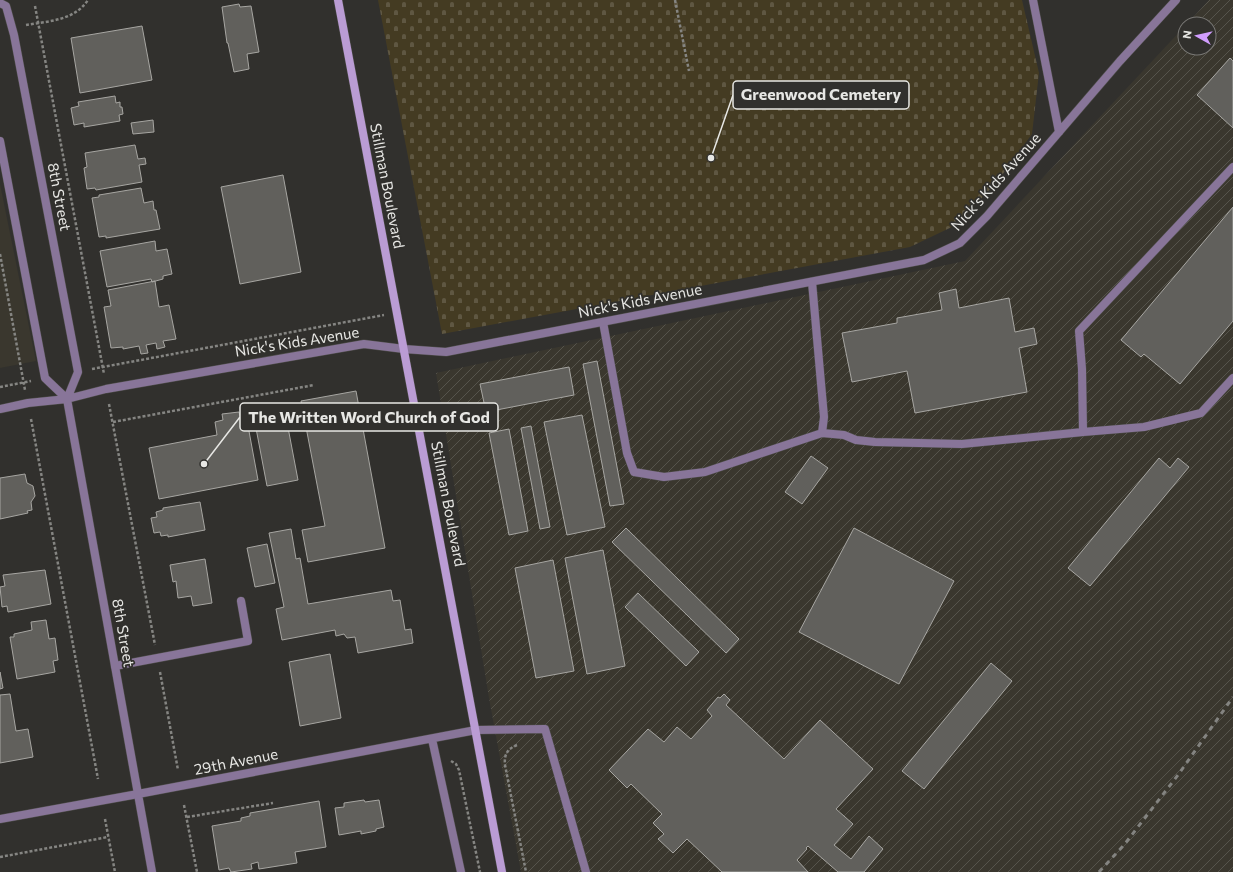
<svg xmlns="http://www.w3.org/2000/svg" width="1233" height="872" font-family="Commissioner,sans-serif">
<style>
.built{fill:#3a372e}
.industrial{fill:url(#industrial-furrows)}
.cemetery{fill:url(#cemetery-stones)}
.building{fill:#61605c;stroke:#a7a6a2}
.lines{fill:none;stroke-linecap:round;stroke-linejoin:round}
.service-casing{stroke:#4e4d4a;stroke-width:9}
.minor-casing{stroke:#4e4d4a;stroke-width:9}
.secondary-casing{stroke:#4e4d4a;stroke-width:9}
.path{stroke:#858582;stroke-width:2.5;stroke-dasharray:3 2;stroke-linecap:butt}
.service{stroke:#887599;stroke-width:8}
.minor{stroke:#887599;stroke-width:8}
.secondary{stroke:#ba9cd4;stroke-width:8}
.rail{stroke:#848481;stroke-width:3;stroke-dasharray:5 5;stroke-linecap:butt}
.labels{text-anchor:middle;stroke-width:3.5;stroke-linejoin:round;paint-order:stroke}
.street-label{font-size:15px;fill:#e7e7e4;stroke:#31302d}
.leader{fill:none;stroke:#e7e7e4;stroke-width:1.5}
.callout-dot{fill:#e7e7e4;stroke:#31302d;stroke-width:1.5}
.callout{fill:#31302d;stroke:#e7e7e4;stroke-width:1.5}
.callout-label{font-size:16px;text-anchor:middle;font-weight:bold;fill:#e7e7e4}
</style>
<defs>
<pattern id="industrial-furrows" width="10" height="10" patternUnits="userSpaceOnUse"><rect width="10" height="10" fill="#3a372e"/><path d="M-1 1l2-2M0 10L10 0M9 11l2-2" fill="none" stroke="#56544c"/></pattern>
<pattern id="cemetery-stones" width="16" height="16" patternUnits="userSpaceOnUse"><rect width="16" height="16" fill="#443b22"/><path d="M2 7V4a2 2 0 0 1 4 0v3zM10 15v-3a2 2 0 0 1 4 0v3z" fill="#5f5742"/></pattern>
</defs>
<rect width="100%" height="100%" fill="#31302d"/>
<path class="built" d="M0 184 36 361 0 368Z"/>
<path class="industrial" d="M1209 0H1233V872H521L489 698 436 373 965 261 1185 26V48H1209V24H1187Z"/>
<path class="cemetery" d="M378 0H1022L1039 73 1032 134 997 182 956 225 910 247 442 334Z"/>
<path class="building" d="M239 4 240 7 251 6 259 52 247 54 249 69 234 72 228 43H227L222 7Z
M142 26 152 80 80 93 71 38Z
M1230 58 1233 61V128L1197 95Z
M115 96 116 103 120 102V107H122L123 114 119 115 120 121 84 127V123L74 125 71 108 79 106 78 102Z
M153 120 154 132 133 134 131 123Z
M135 145 138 159 145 158 146 164 139 165 142 182 96 190 95 188 87 189 84 168 87 167 85 153Z
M283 175 301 272 240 284 221 187Z
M141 188 144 203 153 201 154 210H156L160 229 106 238V236L99 237 92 198 99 197V195Z
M1233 207V321L1180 384 1144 354 1141 357 1121 340Z
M155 241 156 251 167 249 172 274 163 276V279L152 282 151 279 107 287 100 251Z
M155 281 159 307 169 305 176 339 163 341 165 347 157 349 156 343 146 345 148 353 141 354 139 346 123 349V347L111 348 104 307 111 306 108 290Z
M956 289 959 308 1009 298 1015 332 1034 328 1037 344 1019 348 1027 392 915 413 907 371 852 382 842 333 897 323V318L942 310 939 293Z
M597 361 624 504 610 506 583 364Z
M569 367 574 395 486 412 480 384Z
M356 391 385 548 308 562 302 530 325 526 301 401Z
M239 412 240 416 246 415 258 480 159 499 149 448 217 435 215 422 223 420 222 414Z
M582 415 605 527 567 535 544 422Z
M286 417 298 480 267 486 255 423Z
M531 426 550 527 540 529 521 428Z
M509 429 528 531 509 535 489 433Z
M811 456 828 468 802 504 785 492Z
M1159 458 1170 468 1178 458 1189 467 1090 586 1068 568Z
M25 474 27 483 33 486 35 496 31 502 32 510 27 511 28 513 0 519V478Z
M200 502 205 530 168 537V535L161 536 160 532 154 533 151 518 157 517 156 512 163 510V508Z
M626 528 739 639 726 653 612 542Z
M854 528 954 581 899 684 799 632Z
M291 529 296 559 300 558 308 604 391 590 393 601 400 600 405 630 411 629 413 643 358 653 355 637 347 638 344 634 336 636 335 630 282 640 276 609 284 607 269 533Z
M267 544 275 583 255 587 247 548Z
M603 550 625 666 587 674 565 558Z
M205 559 212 603 193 606 191 596 178 598 176 581 173 582 170 565Z
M553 560 574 671 536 678 515 568Z
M45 570 51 604 8 612 7 606 2 607 0 587 5 586 3 575Z
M638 593 699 652 686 666 625 607Z
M46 620 49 639 55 638 58 660 53 661 55 672 17 679 10 637H14V634L32 630 31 622Z
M330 654 341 718 300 726 289 662Z
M991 663 1012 681 924 789 902 771Z
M0 672 3 688 0 689Z
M10 694 16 731 28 729 33 757 0 763V695Z
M724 694 730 700 726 705 784 759 820 720 873 769 836 809 853 824 834 845 851 859 869 836 883 849 864 872H838L808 846 806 848 807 849 797 860 808 872H722L687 839 673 853 658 839 664 834 653 823 662 814 631 784 627 788 609 770 648 729 664 742 677 727 691 739 712 716 707 710 718 697 720 698Z
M364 800 365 802 379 800 384 827 376 829V831L361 834V831L339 835 335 808 344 807V803Z
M319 801 326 847 295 852 297 863 259 869 258 862 251 864 252 869 231 872 229 868 219 870 212 826 241 821V818L250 816V813Z"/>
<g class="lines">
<g class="service-casing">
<path id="service" d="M812 282 824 417 822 433
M603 322 627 453 634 472 664 477 705 472 822 433 844 435 856 440 875 442 962 444 1083 432 1144 427 1201 413 1233 378
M1083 432 1082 369 1079 331 1233 167
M115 666 248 641 241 601
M476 730 545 729 586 872"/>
</g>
<g class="minor-casing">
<path id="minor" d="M1033 0 1059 132
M0 3 6 6 14 35 78 372 67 399 152 872
M0 141 45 378 67 399
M0 409 28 403 67 399 106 389 364 344 404 349 446 352 924 260 960 243 987 216 1120 61 1176 0
M432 739 461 872
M0 819 138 794 476 730"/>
</g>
<g class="secondary-casing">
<path id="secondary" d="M338 0 502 872"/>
</g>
<path class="path" d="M675 0 689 71
M35 6 104 374
M26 25C48 21 74 21 88 0
M0 254 25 390
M92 369 384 315
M0 387 31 381
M109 404 155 645
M31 419 98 779
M113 422 314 385
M160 672 178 770
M517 745C507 749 504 755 505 765L526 872
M451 761 456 764 459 770 480 872
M184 805 197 872
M187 817 273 803
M105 819 115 872
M0 857 108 837"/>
<use href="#service" class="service"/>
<use href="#minor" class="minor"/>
<use href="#secondary" class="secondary"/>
<path class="rail" d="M1099 872 1124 845 1178 775 1233 697"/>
</g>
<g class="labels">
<g class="street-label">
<text transform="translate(996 182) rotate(-48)" y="5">Nick's Kids Avenue</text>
<text transform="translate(387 186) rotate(79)" y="5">Stillman Boulevard</text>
<text transform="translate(59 197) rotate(79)" y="5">8th Street</text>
<text transform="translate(640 301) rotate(-11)" y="5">Nick's Kids Avenue</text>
<text transform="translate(297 342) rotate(-9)" y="5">Nick's Kids Avenue</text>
<text transform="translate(448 504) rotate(79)" y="5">Stillman Boulevard</text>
<text transform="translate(123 633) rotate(80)" y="5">8th Street</text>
<text transform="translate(236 762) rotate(-11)" y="5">29th Avenue</text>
</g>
</g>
<path class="leader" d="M711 158L733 95M204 464L240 417"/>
<g class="callout-dot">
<circle cx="711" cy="158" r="4"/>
<circle cx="204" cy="464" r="4"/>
</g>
<g class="callout">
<rect x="733" y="81" width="176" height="28" rx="4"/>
<rect x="240" y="403" width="258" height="28" rx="4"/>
</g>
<g class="callout-label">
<text x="821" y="100">Greenwood Cemetery</text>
<text x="369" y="423">The Written Word Church of God</text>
</g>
<g transform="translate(1197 36) rotate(278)"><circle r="19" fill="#31302d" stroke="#7a7976"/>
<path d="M0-3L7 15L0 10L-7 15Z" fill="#d19dfe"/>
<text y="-6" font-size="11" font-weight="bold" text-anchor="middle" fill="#e7e7e4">N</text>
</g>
</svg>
